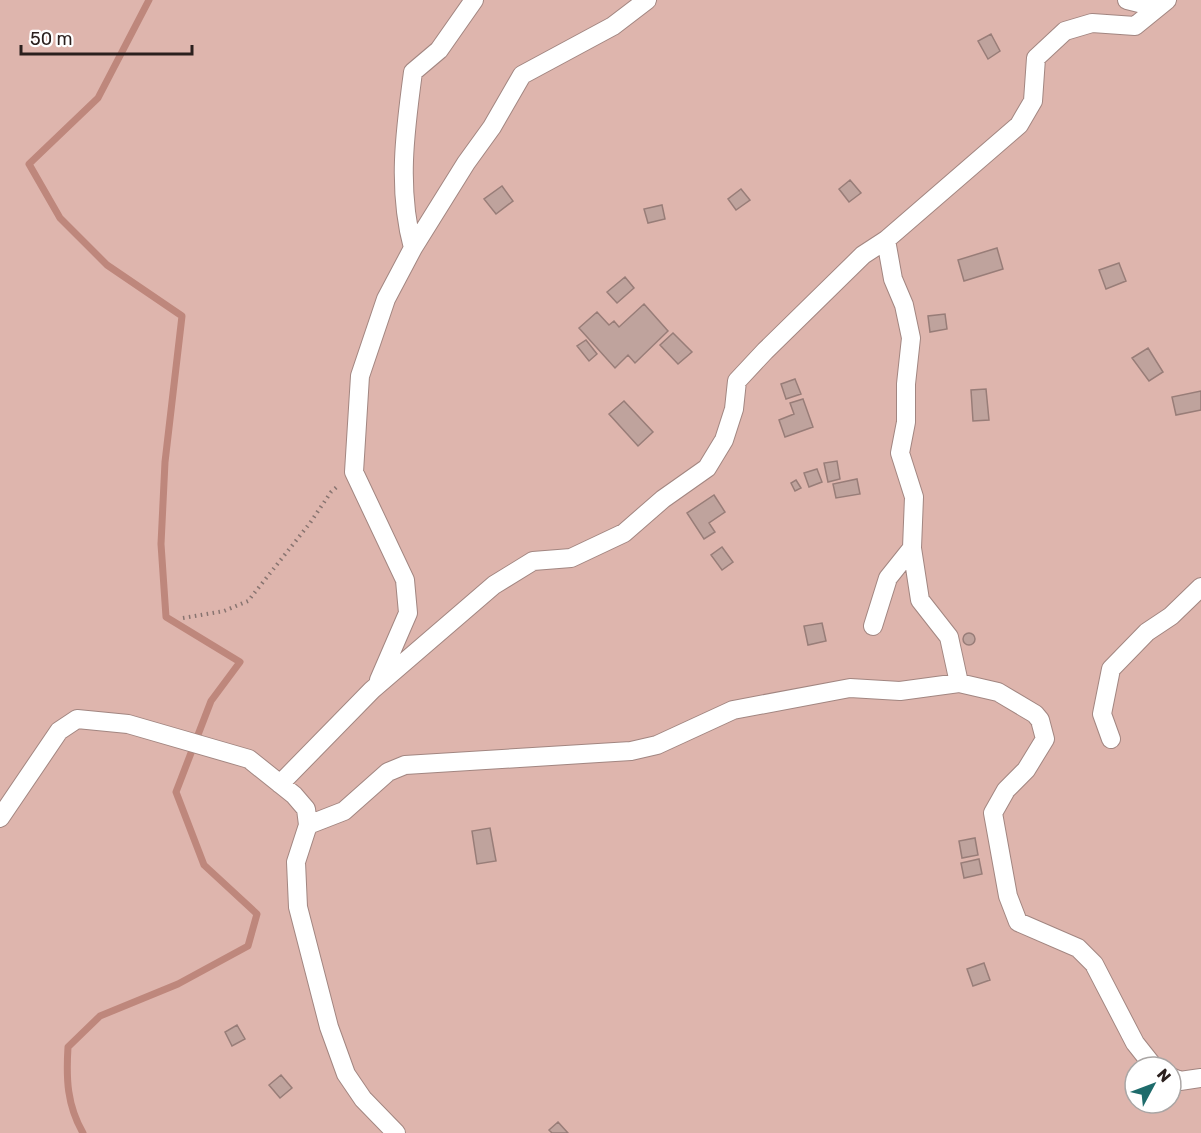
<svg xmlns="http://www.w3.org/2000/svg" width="1201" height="1133" font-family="Rubik,sans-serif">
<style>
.green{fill:#deb5ad;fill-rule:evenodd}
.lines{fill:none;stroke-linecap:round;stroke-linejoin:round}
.stream{stroke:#be877c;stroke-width:7}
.building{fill:#bfa39d;stroke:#987d78;stroke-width:1.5}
.minor-casing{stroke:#a28681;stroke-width:20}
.path{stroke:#887470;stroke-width:4;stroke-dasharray:1.5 4.5;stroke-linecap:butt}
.minor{stroke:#fff;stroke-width:18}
</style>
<rect width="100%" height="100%" fill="#f7d9d3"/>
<path class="green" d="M0 0H1201V1133H0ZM1135 1067H1171V1103H1135Z"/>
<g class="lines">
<path class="stream" d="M83 1133C67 1105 66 1079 68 1047L100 1016 178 984 248 946 257 914 204 865 176 792 211 701 240 662 166 617 161 544 165 462 182 316 107 265 60 218 29 164 98 98 149 0"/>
</g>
<path class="building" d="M991 34 1000 51 988 59 978 41Z
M850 180 861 193 849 202 839 189Z
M502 186 513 201 496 214 484 199Z
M741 189 750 200 736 210 728 199Z
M662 205 665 219 648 223 644 209Z
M997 248 1003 269 964 281 958 260Z
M1119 263 1126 281 1106 289 1099 270Z
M625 277 634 288 617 303 607 292Z
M644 304 668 331 635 363 628 355 615 368 579 328 597 312 609 325 614 321 619 327Z
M945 314 947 329 930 332 928 316Z
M673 333 692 352 678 364 660 345Z
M586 340 597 354 589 361 577 346Z
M1148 348 1163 372 1149 381 1132 358Z
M795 379 801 394 786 399 781 384Z
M986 389 989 420 973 421 971 390Z
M1201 391V410L1176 415 1172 397Z
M803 399 813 427 785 437 779 420 794 414 790 403Z
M624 401 653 432 638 446 609 414Z
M837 461 840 479 828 482 824 463Z
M817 469 822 482 809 487 804 473Z
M857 479 860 494 836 498 833 484Z
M796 480 801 488 795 491 791 483Z
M714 495 725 512 709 523 715 532 704 539 687 513Z
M722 547 733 562 722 570 711 555Z
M822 623 826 641 808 645 804 626Z
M963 639a6 6 0 1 1 12 0a6 6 0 1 1-12 0Z
M490 828 496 861 477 864 472 831Z
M975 838 978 855 962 858 959 841Z
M979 859 982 874 964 878 961 863Z
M984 963 990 980 973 986 967 969Z
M237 1025 245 1039 232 1046 225 1032Z
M281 1075 292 1088 280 1098 269 1085Z
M558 1122 568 1133H552L549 1130Z"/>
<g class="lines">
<g class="minor-casing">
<path id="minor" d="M1127 0 1139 3 1152 0
M886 240 893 279 904 305 911 338 906 384V422L900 453 914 497 912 548 920 600 949 637 959 683
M413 248 466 163 492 127 522 75 613 26 647 0
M873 626 888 578 912 548
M379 680 408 613 405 580 354 472 360 376 386 299 413 248C397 189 405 131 413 72L439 50 474 0
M1111 739 1102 714 1111 669 1147 632 1171 616 1201 587
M280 784 372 690 494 585 533 561 571 558 624 533 663 499 707 468 724 440 734 409 737 381 765 351 863 255 886 240 1019 125 1033 101 1036 58 1065 31 1092 23 1135 26 1167 0
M0 818 59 731 77 719 128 724 249 759 294 795 306 809 308 825 296 862 298 907 329 1027 346 1074 363 1099 396 1133
M308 825 344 811 388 772 405 765 631 751 657 745 733 710 850 688 900 691 959 683 998 692 1035 714 1040 720 1045 739 1026 770 1006 790 993 813 1008 896 1018 922 1078 948 1094 964 1135 1043 1154 1067
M1171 1077 1180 1081 1201 1078"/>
</g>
<path class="path" d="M183 618 224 611 248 601 310 523 331 492 339 485"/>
<use href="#minor" class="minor"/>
</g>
<g transform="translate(1153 1085) rotate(49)"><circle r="28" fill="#ffffff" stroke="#aaa6a5" stroke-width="1.5"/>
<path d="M0-4.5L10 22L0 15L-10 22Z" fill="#1e6b6b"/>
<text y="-9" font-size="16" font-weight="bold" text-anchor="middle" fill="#2b201e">N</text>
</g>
<path d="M21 45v9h171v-9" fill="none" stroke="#2b201e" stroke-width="3"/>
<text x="30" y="45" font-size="18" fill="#2b201e" stroke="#ffffff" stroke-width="4.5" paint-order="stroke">50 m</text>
</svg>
